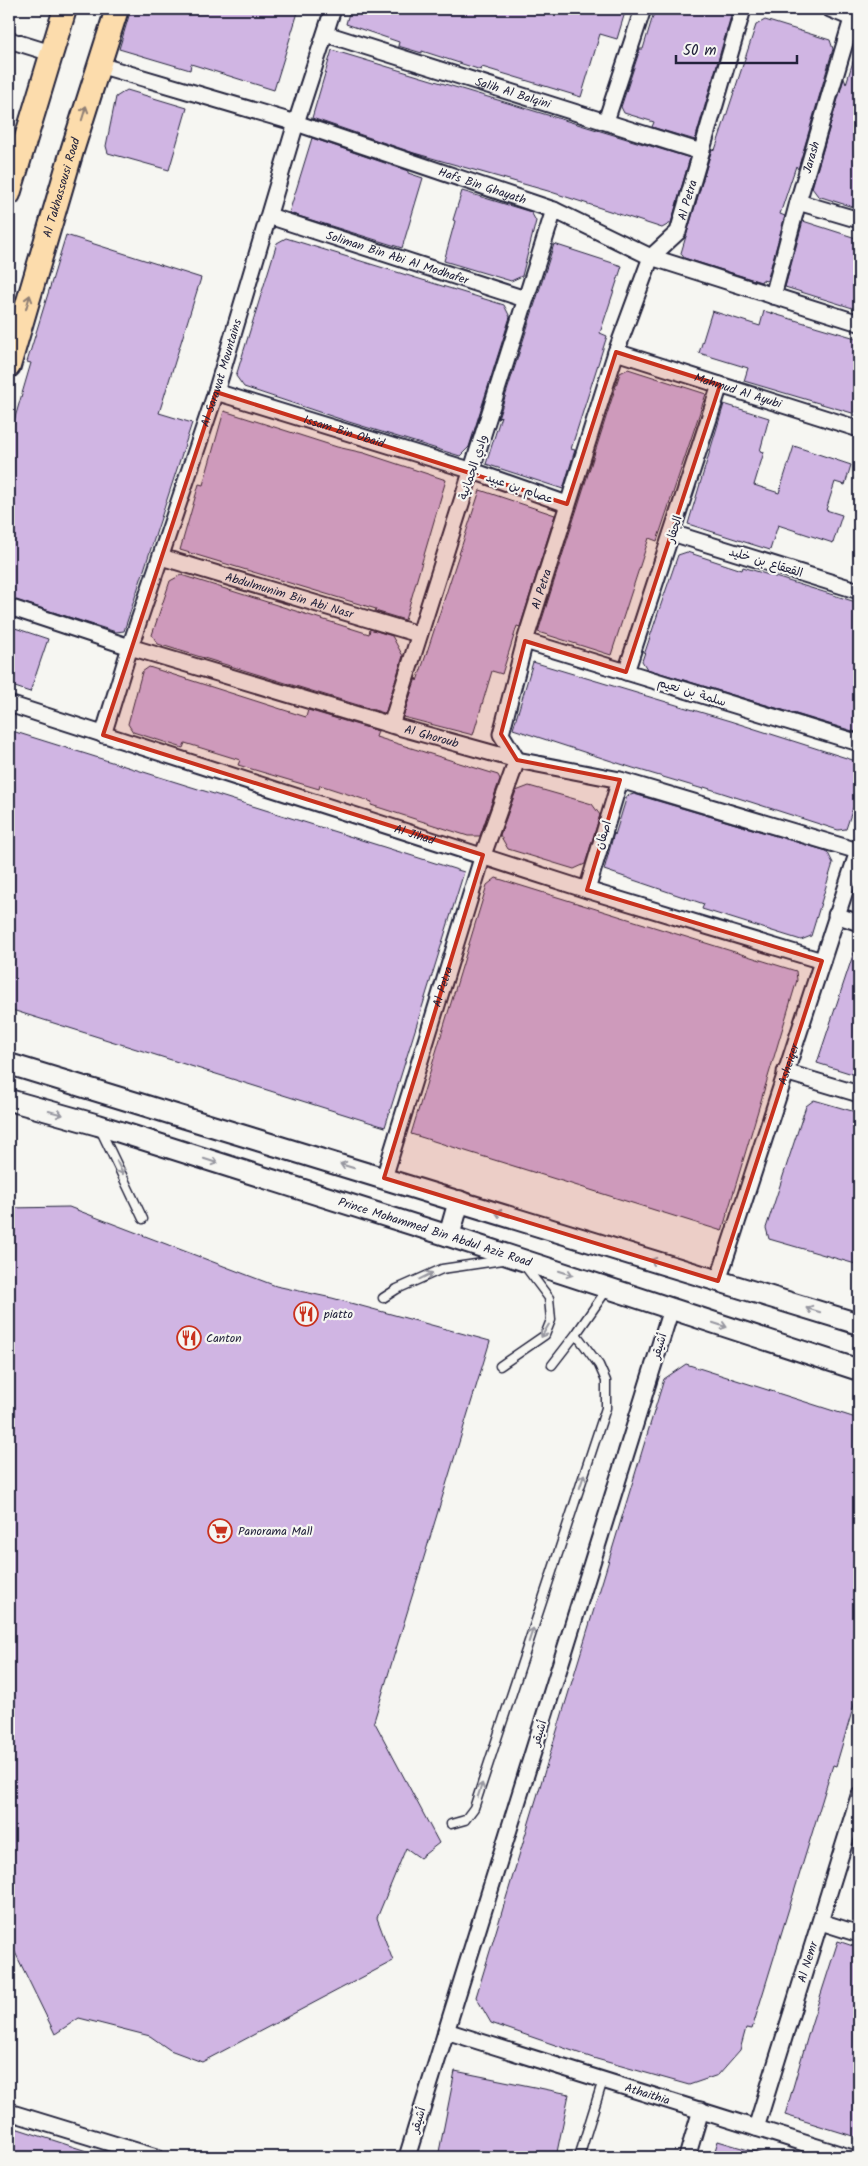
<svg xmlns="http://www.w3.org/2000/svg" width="868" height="2166" font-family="Kalam,'Playpen Sans Arabic',sans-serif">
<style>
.building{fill:#d0b5e3;stroke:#22223b}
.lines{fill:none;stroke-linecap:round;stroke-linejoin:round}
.lane-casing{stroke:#22223b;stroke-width:11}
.street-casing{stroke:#22223b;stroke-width:19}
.secondary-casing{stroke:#22223b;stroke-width:24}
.primary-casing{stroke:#22223b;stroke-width:26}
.lane{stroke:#f6f6f2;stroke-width:8}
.street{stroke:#f6f6f2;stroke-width:15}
.secondary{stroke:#f6f6f2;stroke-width:20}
.primary{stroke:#fcdcac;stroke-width:22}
.oneway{stroke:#8f7f74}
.oneway2{stroke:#9797a0}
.marked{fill:#c8321e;fill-opacity:0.2;stroke:#c8321e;stroke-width:4;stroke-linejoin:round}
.labels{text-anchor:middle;stroke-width:4.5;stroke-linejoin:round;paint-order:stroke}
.street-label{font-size:12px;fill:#22223b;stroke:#f6f6f2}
.poi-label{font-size:12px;fill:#22223b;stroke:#f6f6f2;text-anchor:start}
</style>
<rect width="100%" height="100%" fill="#f6f6f2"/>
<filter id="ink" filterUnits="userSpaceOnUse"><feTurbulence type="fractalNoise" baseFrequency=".02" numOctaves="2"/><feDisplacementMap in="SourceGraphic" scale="10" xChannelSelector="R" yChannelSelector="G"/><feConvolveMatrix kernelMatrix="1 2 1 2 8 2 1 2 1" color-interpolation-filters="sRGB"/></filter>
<g filter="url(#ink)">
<path class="building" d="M131 9H299L274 90 191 64 190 70 119 49Z
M350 9H626L617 39 600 34 581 97 482 67 481 70 422 51V53L398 46 399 42 346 24Z
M655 9H733L695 140 652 127 654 122 624 113 621 107 640 49H643Z
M765 20 830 40 833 49 798 169 796 166 780 214 785 216 767 281 762 280 761 282 684 258 681 253 712 149 715 150 756 25Z
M332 50 690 158 671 223 662 228 548 191 414 153 312 118Z
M856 52 859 53V209L818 196 812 188 844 78 846 84Z
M127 90 187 108 169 170 108 153 106 146 116 97Z
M312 138 408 171V173L423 178 402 248 289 213Z
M462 191 531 212 536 221 522 276 511 281 444 261 455 221 453 220Z
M803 221 859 239V310L785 287Z
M66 235 201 278 159 413 192 423 124 631 116 632 9 598V438L31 363 27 362Z
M286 238 504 305 510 317 469 447 460 456 349 422 244 387 236 376 277 243Z
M554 244 622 266 600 333 607 336 571 449 575 450 563 489 486 464 501 416 498 419Z
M712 311 760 326 764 311 859 339V415L744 381 748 368 699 353Z
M628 369 706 394 657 541 649 538 611 655 538 632 620 373Z
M724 404 769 418 760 451 764 452 754 485 779 493 794 446 851 465 845 485 835 482 826 510 842 515 833 543 778 525 770 550 688 524Z
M224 411 337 447 364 453 446 480 405 620 375 611 376 609 180 550 199 484 203 485Z
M480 490 555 515 520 627 517 626 502 674 492 671 473 735 403 717 416 678 417 681 426 655Z
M687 552 742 570 743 567 859 603V733L647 669 642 661 657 616 678 555Z
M181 575 369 634 370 629 392 636 403 656 386 711 384 713 158 644 152 635 170 581Z
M9 626 48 639 30 692 9 685Z
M533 662 730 721 859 762V790L846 829 838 830 704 787 703 789 633 768 513 729Z
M149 667 306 717 308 710 378 731 376 737 498 775 500 779 480 836H468L371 805 372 802 320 785 319 789 238 765 240 760 185 743 183 748 133 732 128 724 142 672Z
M9 730 464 872 385 1127 9 1009Z
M529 786 592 804 600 815 585 864 574 869 508 849 500 835 516 791Z
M634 794 827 851 833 863 811 936 801 940 702 909 704 904 604 870 614 833 615 835 627 796Z
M496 878 796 971 797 980 722 1231 411 1134 487 885Z
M857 943 859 944V1076L817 1063Z
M814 1100 859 1113V1265L769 1239 766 1228 806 1106Z
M69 1207 276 1286 332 1298 490 1341 374 1721 439 1843 420 1858 406 1848 377 1918 393 1961 202 2062 170 2050 150 2036 79 2018 55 2034 9 1940V1208Z
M686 1364 859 1419V1688L836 1766 833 1765 752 2029 746 2028 740 2050 718 2075 689 2085 593 2058 491 2023 476 1997 664 1379Z
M838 1941 859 1948V2138L785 2115 811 2025Z
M455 2071 569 2094 556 2157H438Z
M9 2126 99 2155V2157H9Z
M718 2141 762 2154V2157H713Z"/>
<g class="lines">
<g class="lane-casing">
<path id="lane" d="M9 53 13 41
M100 1129 143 1219
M383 1298 397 1289 442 1269 503 1260
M552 1365 576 1334
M500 1366 545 1335 551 1320 549 1298 525 1266
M451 1824 465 1820 474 1808 606 1408V1381L599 1365 576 1334 608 1288
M579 2157 603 2080"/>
</g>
<g class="street-casing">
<g id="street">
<path d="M830 9 859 21"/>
<path id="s1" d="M326 34 701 152"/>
<path d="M9 40 51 53"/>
<path id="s2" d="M99 65 296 123 554 210 651 257 859 323"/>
<path d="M606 121 643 9"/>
<path d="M798 202 859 220"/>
<path id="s3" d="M269 216 525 299"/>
<path id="s4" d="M773 296 798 202 852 19"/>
<path id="s5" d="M616 352 859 429"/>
<path id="s6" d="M216 392 473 471 567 504"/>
<path d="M672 533 859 591"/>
<path id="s7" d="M161 557 418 634"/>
<path id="s8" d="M9 607 130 647 391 725 517 760 620 780 858 851"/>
<path d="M525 641 859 743"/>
<path d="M626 672 720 385"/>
<path id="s9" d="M9 704 587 890 822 961"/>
<path d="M391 725 554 210"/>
<path id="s10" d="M103 735 130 647 216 392 296 123 333 9"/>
<path id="s11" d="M517 760 501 734 525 641 616 352 651 257 678 232 743 9"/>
<path d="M587 890 620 780"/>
<path d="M836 915 859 923"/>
<path d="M785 1072 859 1094"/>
<path id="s12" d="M384 1178 483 855 517 760"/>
<path id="s13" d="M718 1281 859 848"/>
<path d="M821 1922 859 1934"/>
<path id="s14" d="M446 2031 849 2157"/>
<path d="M9 2112 156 2157"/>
<path id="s15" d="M756 2128 859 1796"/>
<path d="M407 2157 671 1309"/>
<path d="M687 2157 701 2110"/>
</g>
</g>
<g class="secondary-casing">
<g id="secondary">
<path d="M9 1064 859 1324"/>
<path id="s16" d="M9 1100 98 1125 449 1236 859 1370"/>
<path d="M449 1236 459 1201"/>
</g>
</g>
<g class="primary-casing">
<g id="primary">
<path d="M9 194 65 9"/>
<path id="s17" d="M9 366 72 151 117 9"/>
</g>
</g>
<use href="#lane" class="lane"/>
<use href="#street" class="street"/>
<use href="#secondary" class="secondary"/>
<use href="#primary" class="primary"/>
</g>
<defs><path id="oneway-shaft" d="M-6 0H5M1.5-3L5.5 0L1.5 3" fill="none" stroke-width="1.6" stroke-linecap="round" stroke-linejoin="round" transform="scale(1.25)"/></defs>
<g class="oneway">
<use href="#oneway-shaft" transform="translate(84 113) rotate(-73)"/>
<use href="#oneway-shaft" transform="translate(28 302) rotate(-74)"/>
</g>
<g class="oneway2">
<use href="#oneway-shaft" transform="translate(56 1113) rotate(15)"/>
<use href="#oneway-shaft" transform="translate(211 1161) rotate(18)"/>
<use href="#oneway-shaft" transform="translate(347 1166) rotate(-163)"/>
<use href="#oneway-shaft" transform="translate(120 1168) rotate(65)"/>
<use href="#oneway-shaft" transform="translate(502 1214) rotate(-163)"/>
<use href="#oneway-shaft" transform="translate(657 1262) rotate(-163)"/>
<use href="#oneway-shaft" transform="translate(566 1273) rotate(18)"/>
<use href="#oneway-shaft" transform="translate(426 1276) rotate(-26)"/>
<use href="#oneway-shaft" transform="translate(813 1310) rotate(-163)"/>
<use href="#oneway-shaft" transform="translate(720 1325) rotate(18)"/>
<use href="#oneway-shaft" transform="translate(545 1331) rotate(121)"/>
<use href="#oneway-shaft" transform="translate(582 1481) rotate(-72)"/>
<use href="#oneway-shaft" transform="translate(531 1635) rotate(-72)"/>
<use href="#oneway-shaft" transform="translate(480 1790) rotate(-72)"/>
</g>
</g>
<path class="marked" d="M616 352 720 385 626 672 525 641 501 734 517 760 620 780 587 890 822 961 718 1281 384 1178 483 855 103 735 216 392 567 504Z"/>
<defs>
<g id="restaurant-ring" transform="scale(1.25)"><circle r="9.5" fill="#f6f6f2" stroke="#c8321e" stroke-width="1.5"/><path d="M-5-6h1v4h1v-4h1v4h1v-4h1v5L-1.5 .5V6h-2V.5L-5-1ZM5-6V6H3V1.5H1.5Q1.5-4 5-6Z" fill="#c8321e"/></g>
<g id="supermarket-ring" transform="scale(1.25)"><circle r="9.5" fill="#f6f6f2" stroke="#c8321e" stroke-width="1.5"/><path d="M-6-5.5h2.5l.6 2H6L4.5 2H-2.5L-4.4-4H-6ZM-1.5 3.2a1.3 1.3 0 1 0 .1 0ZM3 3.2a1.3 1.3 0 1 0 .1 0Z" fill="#c8321e"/></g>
</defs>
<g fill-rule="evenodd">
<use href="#restaurant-ring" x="306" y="1314"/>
<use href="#restaurant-ring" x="189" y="1338"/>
<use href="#supermarket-ring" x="220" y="1531"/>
</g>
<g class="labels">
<g class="street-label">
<text dy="4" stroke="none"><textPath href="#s1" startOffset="196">Salih Al Balqini</textPath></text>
<text dy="4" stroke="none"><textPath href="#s4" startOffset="144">Jarash</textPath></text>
<text dy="4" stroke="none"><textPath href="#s2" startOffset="402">Hafs Bin Ghayath</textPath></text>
<text dy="4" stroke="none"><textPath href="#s17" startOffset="186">Al Takhassousi Road</textPath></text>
<text dy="4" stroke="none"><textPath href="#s11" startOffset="601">Al Petra</textPath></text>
<text dy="4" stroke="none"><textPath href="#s3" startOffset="135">Soliman Bin Abi Al Modhafer</textPath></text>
<text dy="4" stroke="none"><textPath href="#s10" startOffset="381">Al Sarawat Mountains</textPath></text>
<text dy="4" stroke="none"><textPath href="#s5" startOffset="128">Mahmud Al Ayubi</textPath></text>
<text dy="4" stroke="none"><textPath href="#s6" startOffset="134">Issam Bin Obaid</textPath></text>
<text transform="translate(473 467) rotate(-72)" y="4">وادي الجمانية</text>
<text transform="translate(520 488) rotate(19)" y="4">عصام بن عبيد</text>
<text transform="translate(674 529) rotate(-72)" y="4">الجفار</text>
<text transform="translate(766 562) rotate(17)" y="4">القعقاع بن خليد</text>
<text dy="4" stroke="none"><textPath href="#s11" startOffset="181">Al Petra</textPath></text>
<text dy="4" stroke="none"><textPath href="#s7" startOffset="134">Abdulmunim Bin Abi Nasr</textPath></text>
<text transform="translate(692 692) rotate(17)" y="4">سلمة بن نعيم</text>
<text dy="4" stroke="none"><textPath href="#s8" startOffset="442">Al Ghoroub</textPath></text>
<text dy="4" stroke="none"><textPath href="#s9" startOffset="426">Al Jihad</textPath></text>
<text transform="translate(603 835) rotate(-73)" y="4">اصفان</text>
<text dy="4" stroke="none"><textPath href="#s12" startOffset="200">Al Petra</textPath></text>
<text dy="4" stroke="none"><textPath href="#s13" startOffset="228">Asheiqer</textPath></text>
<text dy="4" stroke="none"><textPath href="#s16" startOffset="446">Prince Mohammed Bin Abdul Aziz Road</textPath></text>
<text transform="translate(659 1346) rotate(-73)" y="4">أشيقر</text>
<text transform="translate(539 1733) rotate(-73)" y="4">أشيقر</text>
<text dy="4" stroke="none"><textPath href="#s15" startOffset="174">Al Nemr</textPath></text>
<text dy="4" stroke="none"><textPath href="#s14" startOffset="211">Athaithia</textPath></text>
<text transform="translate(418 2120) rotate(-73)" y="4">أشيقر</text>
</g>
<g class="poi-label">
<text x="324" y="1318">piatto</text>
<text x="206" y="1342">Canton</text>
<text x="238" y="1535">Panorama Mall</text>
</g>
</g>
<rect width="868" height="2166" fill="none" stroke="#f6f6f2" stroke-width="30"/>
<rect x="15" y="15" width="838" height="2136" fill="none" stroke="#22223b" stroke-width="2" filter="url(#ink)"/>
<path d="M676 55v8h121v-8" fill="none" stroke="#22223b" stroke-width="2.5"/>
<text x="683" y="55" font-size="15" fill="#22223b" stroke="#f6f6f2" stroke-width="4" paint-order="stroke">50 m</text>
</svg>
